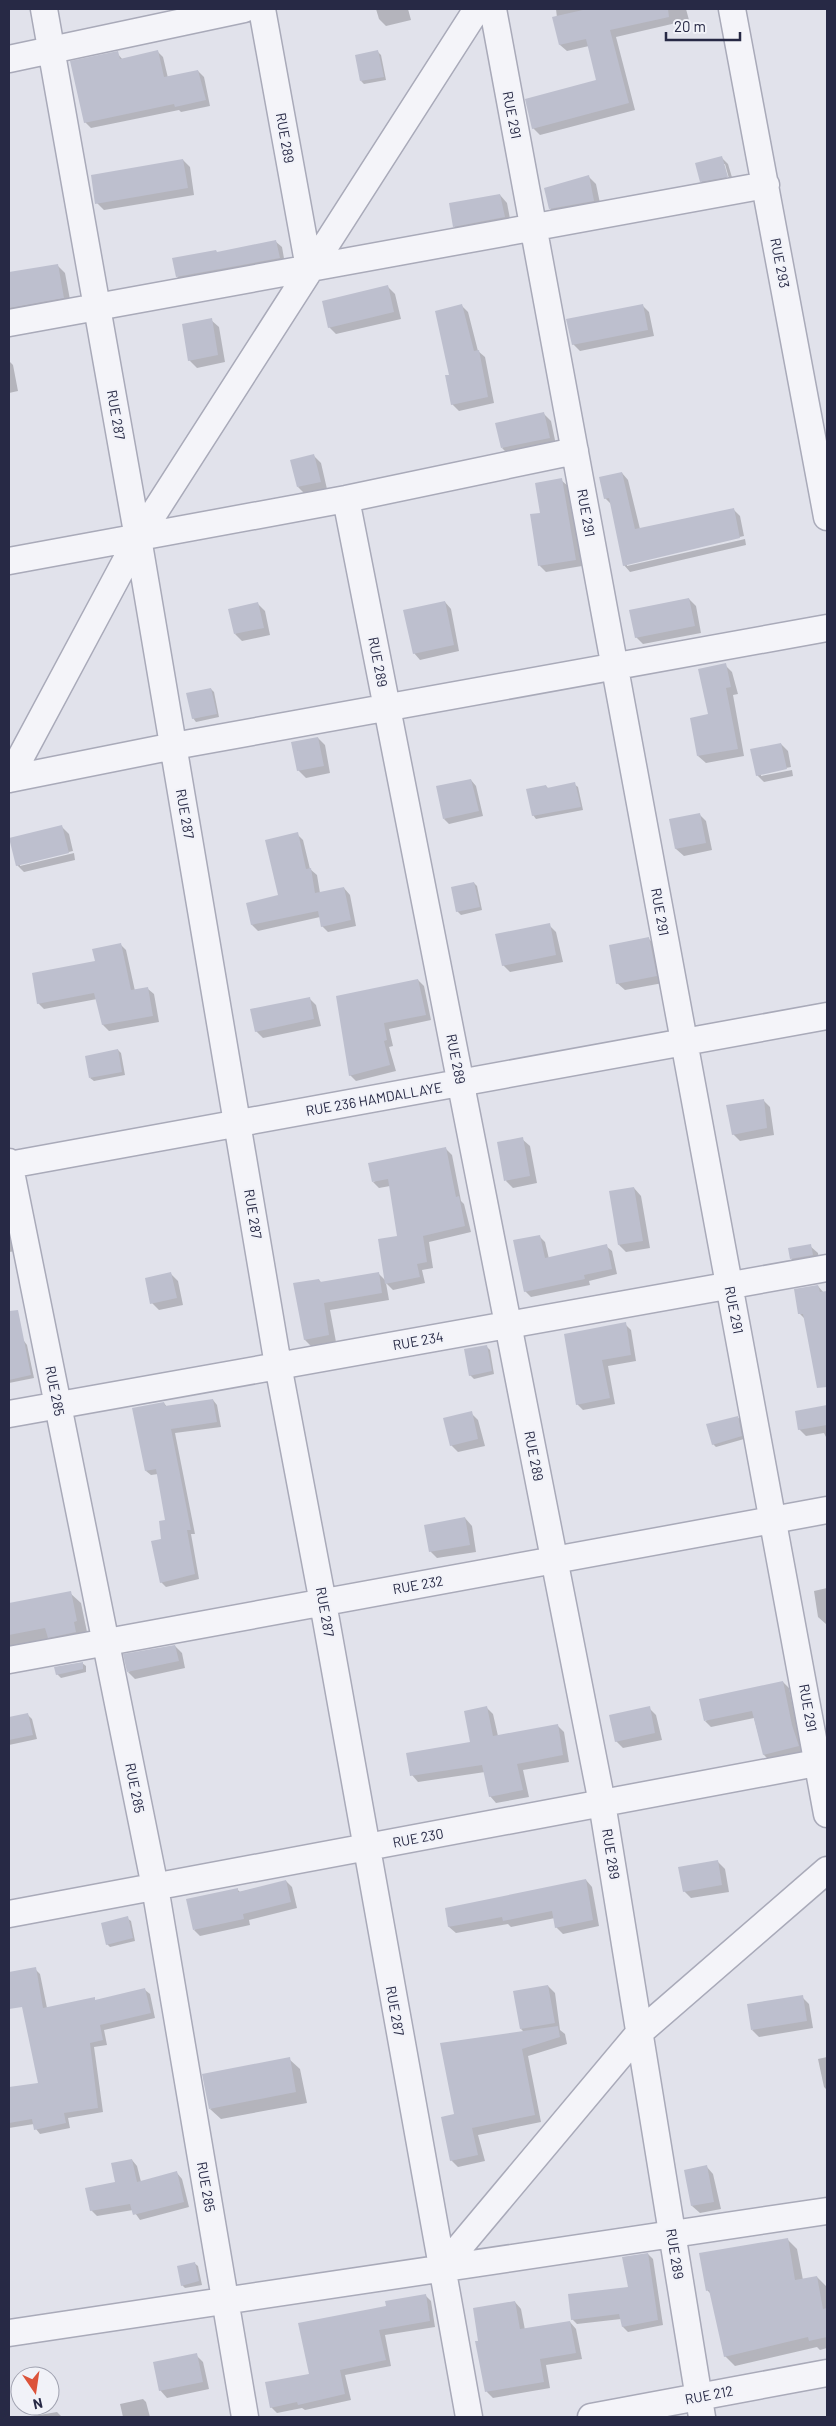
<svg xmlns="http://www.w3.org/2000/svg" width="836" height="2426" font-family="Barlow,sans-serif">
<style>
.shadow{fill:#0003;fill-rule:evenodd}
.building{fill:#bdbfce}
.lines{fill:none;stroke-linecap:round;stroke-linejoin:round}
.minor-casing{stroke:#a9aab9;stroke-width:29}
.minor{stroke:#f4f4f9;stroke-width:26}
.labels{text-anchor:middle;stroke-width:4;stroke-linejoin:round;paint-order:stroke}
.street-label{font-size:14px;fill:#272945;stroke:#f1f2f8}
</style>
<rect width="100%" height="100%" fill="#e1e2eb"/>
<path class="shadow" d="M376 9H408L411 20 386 26 379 19Z
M556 9H686L689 20 616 37 635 110 540 135 533 128 598 81 589 46 567 51 560 45Z
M158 52 163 57 168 78 198 71 204 77 210 106 181 112 179 110 91 128 85 122 117 53 123 60Z
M378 52 381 55 386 80 364 84 361 81Z
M721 157 728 164 734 184 708 188 701 181ZM723 164H725L730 182 728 183Z
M183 160 190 167 194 195 104 210 97 203Z
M589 177 596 184 601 208 557 216 550 209Z
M500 195 507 203 511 224 461 233 454 226Z
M275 241 282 247 285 264 183 283 177 277 218 253Z
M57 265 65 273 71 305 9 318V273Z
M387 286 395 294 401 319 336 334 329 327Z
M642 305 649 312 654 336 580 351 573 344Z
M462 306 468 312 478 351 485 357 494 403 459 411 452 404 451 376Z
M211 320 219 327 225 362 197 368 189 360Z
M9 361 13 365 18 391 9 393Z
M544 414 551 421 556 445 509 455 502 448Z
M314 456 321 463 327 489 305 494 298 487Z
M622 473 628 480 640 529 733 509 740 516 744 536 627 563V566L745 539 746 545 630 572 624 565 611 504 605 498Z
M561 480 568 486 582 566 546 572 539 565 542 514Z
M689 599 696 606 701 633 643 644 636 637Z
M445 602 451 609 459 651 420 660 414 653Z
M258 604 265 611 270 635 242 641 235 634Z
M725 665 732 672 738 694 733 695 744 756 706 763 698 756Z
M211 689 214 692 219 717 196 722 193 718Z
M318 738 325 745 330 773 306 778 298 770Z
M781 744 788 751 791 767 761 773V776L792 770 793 776 764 782 757 775Z
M471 780 476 786 483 816 449 824 444 819Z
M574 784 578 787 583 810 536 819 533 815 546 786 549 789Z
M699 814 706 821 712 850 684 856 676 849 671 820Z
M62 827 69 834 73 851 20 864V866L74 853 75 860 24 872 17 865Z
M297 834 303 840 310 869 317 875 320 893 344 888 350 895 356 926 328 932 322 926 320 917 258 931 252 925 248 904 279 896Z
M474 883 477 886 482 910 461 915 457 911Z
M549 925 556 932 563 962 510 972 503 965Z
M649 939 656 946 663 983 625 990 617 983Z
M120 944 126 950 135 991 148 989 154 994 159 1022 109 1031 103 1025 97 999 44 1009 38 1003Z
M418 980 424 986 431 1020 389 1029 393 1046 389 1047 396 1071 356 1081 350 1075 337 997Z
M309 998 316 1005 321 1026 263 1038 256 1031Z
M118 1050 121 1053 125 1075 94 1081 90 1078Z
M763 1100 770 1107 774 1135 740 1141 733 1134Z
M522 1139 530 1146 537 1183 513 1188 506 1181Z
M446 1149 452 1155 461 1201 464 1204 471 1232 429 1242 433 1268 422 1270 425 1283 393 1290 386 1283 389 1300 330 1310 336 1342 312 1347 305 1340 319 1280 322 1283 378 1273 386 1281 398 1237 390 1186 379 1188 373 1182Z
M634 1188 641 1196 650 1248 626 1252 619 1245Z
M9 1224 17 1251 9 1252Z
M539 1236 545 1242 549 1259 606 1246 612 1251 617 1274 589 1281 590 1285 531 1297 525 1291Z
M810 1246 818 1253 819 1262 798 1266 791 1259Z
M171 1274 178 1281 183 1305 159 1310 152 1303Z
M818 1286 824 1293 827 1292V1368L821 1370 806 1320 800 1314Z
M625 1324 631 1330 636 1361 608 1366 615 1404 583 1410 577 1404 566 1335Z
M24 1341 27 1345 34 1378 9 1383V1345Z
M486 1346 490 1350 494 1374 474 1379 470 1375Z
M213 1400 217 1405 221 1427 175 1433 195 1534H191L199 1579 166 1587 161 1582 162 1540 167 1521 158 1474 151 1475 146 1471 164 1403 167 1407Z
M827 1407V1439L824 1433 806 1436 799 1429 796 1412Z
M471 1413 478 1420 485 1446 458 1452 451 1445Z
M737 1417 741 1420 744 1439 716 1447 713 1444Z
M465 1518 472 1526 476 1552 437 1558 430 1551Z
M827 1588V1624H826L818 1617 814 1591Z
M70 1593 81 1603 87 1632 84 1633 86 1643 9 1647V1605Z
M175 1646 182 1653 185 1668 135 1679 128 1672Z
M82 1663 86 1666V1672L61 1678 57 1674Z
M783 1682 789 1688 798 1732 804 1752 770 1761 764 1755 754 1718 711 1727 705 1721Z
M486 1707 493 1714 498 1736 557 1725 564 1732 569 1762 523 1770 529 1797 496 1803 490 1796 485 1772 418 1782 412 1775 472 1742Z
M649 1708 656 1715 662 1740 623 1748 616 1741Z
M27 1714 32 1719 37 1739 9 1745V1719Z
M717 1861 725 1869 729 1892 691 1898 684 1891Z
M586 1880 592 1887 599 1926 563 1934 556 1927 555 1918 511 1927 508 1924 456 1933 449 1927 446 1909Z
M286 1881 292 1887 297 1908 249 1920 250 1925 200 1936 194 1930 237 1889 240 1892Z
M127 1918 131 1921 135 1941 110 1947 107 1944Z
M35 1969 40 1974 47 2008 94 1999 96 2001 145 1990 150 1994 155 2018 104 2030 107 2045 94 2047 103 2112 68 2118 70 2128 40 2134 36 2129 34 2124 9 2128V2088L40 2084Z
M548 1986 555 1993 560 2030 565 2034 567 2044 528 2056 541 2122 478 2135 485 2161 458 2167 451 2160 456 2115 524 2032 521 2029Z
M802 1997 809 2004 813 2028 759 2037 752 2030Z
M827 2057V2090L824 2087 818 2059Z
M289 2059 300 2069 307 2103 221 2119 210 2109Z
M132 2160 137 2166 141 2182 177 2173 182 2179 189 2207 140 2220 133 2210 97 2216 91 2210 116 2183Z
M706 2166 713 2174 721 2209 700 2213 692 2206Z
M787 2239 797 2249 803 2280 817 2277 827 2287V2348L820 2350 817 2347 735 2366 725 2356 711 2294 707 2290Z
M648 2254 653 2259 663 2325 628 2332 623 2327 621 2319 577 2324 572 2319 629 2288Z
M194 2263 198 2266 202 2285 185 2288 182 2285Z
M425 2295 431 2301 435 2327 385 2335 391 2366 345 2375 351 2400 305 2410 302 2408 277 2413 271 2407 387 2307Z
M515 2302 521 2309 525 2330 570 2322 576 2329 582 2359 546 2365 550 2388 493 2398 487 2392 480 2342Z
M196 2355 203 2362 209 2389 167 2398 160 2390Z
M143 2399 146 2402 150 2417H123L120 2404Z
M57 2412 62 2417H33V2416Z"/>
<path class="building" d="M587 9H668L669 17 610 30 629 103 532 129 525 99 596 80 586 39 559 45 552 17Z
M158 50 164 77 198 70 206 100 175 107 174 104 84 123 70 61 118 51 120 59Z
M378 50 384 77 360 81 355 55Z
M722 156 728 177 700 182 695 163Z
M183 159 188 188 95 204 91 175Z
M589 175 594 201 549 209 544 188Z
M500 194 505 217 453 227 449 203Z
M276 240 280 258 176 277 172 258 216 250 217 252Z
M58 264 64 298 9 308V272Z
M388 285 394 312 328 328 322 301Z
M462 304 474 351 479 350 488 397 451 405 445 375H449L435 311Z
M643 304 648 330 572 345 566 319Z
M212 318 218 355 188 361 182 324Z
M544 412 550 438 501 448 495 423Z
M314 454 321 482 297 487 290 460Z
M622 472 635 529 734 508 740 538 623 566 609 498 604 499 599 477Z
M562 478 576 560 538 566 530 514 540 513 535 483Z
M689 598 695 626 635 638 629 610Z
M445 601 454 645 413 654 403 610Z
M258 602 264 628 234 634 228 609Z
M726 663 731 687 726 688 738 749 697 756 690 718 708 714 698 669Z
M211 688 217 714 192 719 186 693Z
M318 737 324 766 297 771 291 742Z
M781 743 787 769 756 776 750 749Z
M471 779 479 811 443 819 436 786Z
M575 782 581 807 532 816 526 789 546 785 547 788Z
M700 813 706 843 675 849 669 819Z
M62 825 69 853 16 866 9 838Z
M298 832 306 869 311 868 315 893 344 887 351 920 321 927 318 911 251 925 246 903 278 895 265 840Z
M474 882 480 907 456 912 451 887Z
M550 923 556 955 502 966 495 934Z
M649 937 657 976 616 984 609 945Z
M121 943 131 990 148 987 153 1016 102 1025 94 993 37 1004 32 973 95 961 92 949Z
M418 979 426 1015 384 1023 387 1040 384 1041 390 1065 349 1076 336 996Z
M310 997 314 1019 255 1032 250 1009Z
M118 1049 122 1072 89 1078 85 1056Z
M764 1099 767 1128 732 1135 726 1105Z
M523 1137 530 1176 504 1181 497 1142Z
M446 1147 456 1197 459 1196 465 1226 423 1236 427 1262 417 1264 420 1277 385 1284 378 1239 397 1236 388 1179 372 1182 368 1163Z
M634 1187 643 1241 618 1245 609 1191Z
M540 1235 545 1258 607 1244 612 1269 584 1275 585 1279 524 1292 513 1240Z
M811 1244 813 1255 790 1259 788 1248Z
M171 1272 177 1298 150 1304 145 1278Z
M379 1272 382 1293 324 1303 329 1335 304 1340 293 1283 319 1279 320 1282Z
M818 1285 820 1292 827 1291V1387L817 1388 803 1314H798L794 1289Z
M18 1310 31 1375 9 1380V1311Z
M626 1322 631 1355 602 1360 610 1398 576 1405 564 1334Z
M487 1345 492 1371 469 1376 464 1349Z
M213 1399 217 1422 171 1429 191 1530H187L195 1574 160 1583 151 1541 161 1539 159 1521 165 1520 156 1469 145 1471 132 1408 164 1402 165 1406Z
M827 1405V1425L798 1430 795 1411Z
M472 1411 478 1439 450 1446 443 1418Z
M738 1416 742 1436 712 1445 706 1424Z
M465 1517 470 1545 429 1552 424 1525Z
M71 1591 77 1621 74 1622 76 1632 48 1638 45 1628 9 1635V1603Z
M175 1645 179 1661 127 1672 123 1654Z
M83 1662V1669L56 1675 54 1667Z
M783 1681 792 1725 799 1746 763 1755 752 1711 704 1721 699 1699Z
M487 1706 493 1736 558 1724 563 1755 517 1764 523 1790 489 1797 482 1765 410 1776 406 1753 470 1742 464 1711Z
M650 1706 655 1733 615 1742 609 1715Z
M28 1713 33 1735 9 1740V1717Z
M718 1860 722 1885 683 1892 678 1867Z
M586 1879 593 1920 555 1928 552 1911 503 1921 502 1917 448 1927 445 1908Z
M286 1880 291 1902 243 1914 244 1919 193 1930 186 1899 238 1888V1892Z
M128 1916 133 1938 106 1945 101 1923Z
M36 1967 43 2008 95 1997V2000L145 1988 151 2013 100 2025 103 2040 90 2043 98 2108 64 2113 66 2123 34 2130 32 2119 9 2123V2087L38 2083 22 2007 9 2009V1972Z
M548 1985 555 2023 520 2029 513 1991Z
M803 1995 807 2021 751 2030 747 2004Z
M558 2026 560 2037 522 2049 535 2115 472 2128 478 2155 450 2161 441 2117 454 2114 440 2043Z
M290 2057 296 2092 209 2109 202 2074Z
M132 2159 137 2182 177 2171 184 2202 133 2215 130 2204 90 2211 85 2188 115 2182 111 2163Z
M707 2165 714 2202 691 2206 684 2170Z
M788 2238 795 2280 817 2276 823 2309 827 2308V2337L809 2341 808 2337 724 2357 709 2290 706 2291 699 2253Z
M648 2253 658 2320 622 2327 619 2314 571 2320 568 2294 628 2287 622 2257Z
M195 2262 199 2281 181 2286 177 2266Z
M426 2294 430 2321 379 2330 386 2360 340 2370 345 2394 298 2405 297 2402 270 2408 265 2382 309 2374 298 2323 386 2306 385 2301Z
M515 2301 520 2329 570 2321 576 2353 540 2359 544 2382 485 2392 475 2341H478L473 2308Z
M197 2353 203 2382 159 2391 153 2362Z"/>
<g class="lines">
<g class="minor-casing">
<path id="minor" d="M44 9 138 538 278 1365 323 1603 469 2417
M262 9 309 268
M493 9 827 1814
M732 9 827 517
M9 59 244 9
M9 323 766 185
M346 499 602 1803 702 2417
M9 561 346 499 575 451
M9 779 138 538 477 9
M9 779 174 746 827 628
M9 1162 155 1887 245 2417
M9 1165 827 1016
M9 1414 827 1268
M9 1660 827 1510
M9 1914 827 1761
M442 2268 639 2033 827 1870
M9 2333 827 2211
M591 2417 827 2373"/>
</g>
<use href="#minor" class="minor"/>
</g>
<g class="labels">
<g class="street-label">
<text transform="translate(512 115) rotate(79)" y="5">RUE 291</text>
<text transform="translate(285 138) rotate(80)" y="5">RUE 289</text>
<text transform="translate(780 263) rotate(79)" y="5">RUE 293</text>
<text transform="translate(116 415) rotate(80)" y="5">RUE 287</text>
<text transform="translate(586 513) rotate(80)" y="5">RUE 291</text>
<text transform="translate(378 662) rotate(79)" y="5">RUE 289</text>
<text transform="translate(185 814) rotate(80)" y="5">RUE 287</text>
<text transform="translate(660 912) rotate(80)" y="5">RUE 291</text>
<text transform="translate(456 1059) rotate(79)" y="5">RUE 289</text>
<text transform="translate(374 1099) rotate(-10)" y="5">RUE 236 HAMDALLAYE</text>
<text transform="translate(253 1214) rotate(81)" y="5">RUE 287</text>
<text transform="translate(734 1310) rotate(79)" y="5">RUE 291</text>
<text transform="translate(418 1341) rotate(-10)" y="5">RUE 234</text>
<text transform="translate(55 1391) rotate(79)" y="5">RUE 285</text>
<text transform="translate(534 1456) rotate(79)" y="5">RUE 289</text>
<text transform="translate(418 1585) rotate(-10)" y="5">RUE 232</text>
<text transform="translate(325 1612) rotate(80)" y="5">RUE 287</text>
<text transform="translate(808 1708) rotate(80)" y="5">RUE 291</text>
<text transform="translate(135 1788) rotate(79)" y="5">RUE 285</text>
<text transform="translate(418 1838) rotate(-11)" y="5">RUE 230</text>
<text transform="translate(611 1854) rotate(81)" y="5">RUE 289</text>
<text transform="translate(395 2011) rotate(80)" y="5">RUE 287</text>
<text transform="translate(206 2187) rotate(80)" y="5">RUE 285</text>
<text transform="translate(675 2254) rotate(81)" y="5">RUE 289</text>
<text transform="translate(709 2395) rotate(-11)" y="5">RUE 212</text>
</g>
</g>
<rect width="836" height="2426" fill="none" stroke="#272945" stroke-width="20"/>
<g transform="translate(35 2391) rotate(167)"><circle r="24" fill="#f1f2f8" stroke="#a0a2b0"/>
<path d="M0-4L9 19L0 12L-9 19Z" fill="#dc533a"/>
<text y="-8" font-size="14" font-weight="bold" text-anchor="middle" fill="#272945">N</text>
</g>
<path d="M666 32v8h74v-8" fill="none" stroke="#272945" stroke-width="2.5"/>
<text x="674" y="32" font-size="15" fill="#272945" stroke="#f1f2f8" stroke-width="4" paint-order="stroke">20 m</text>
</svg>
